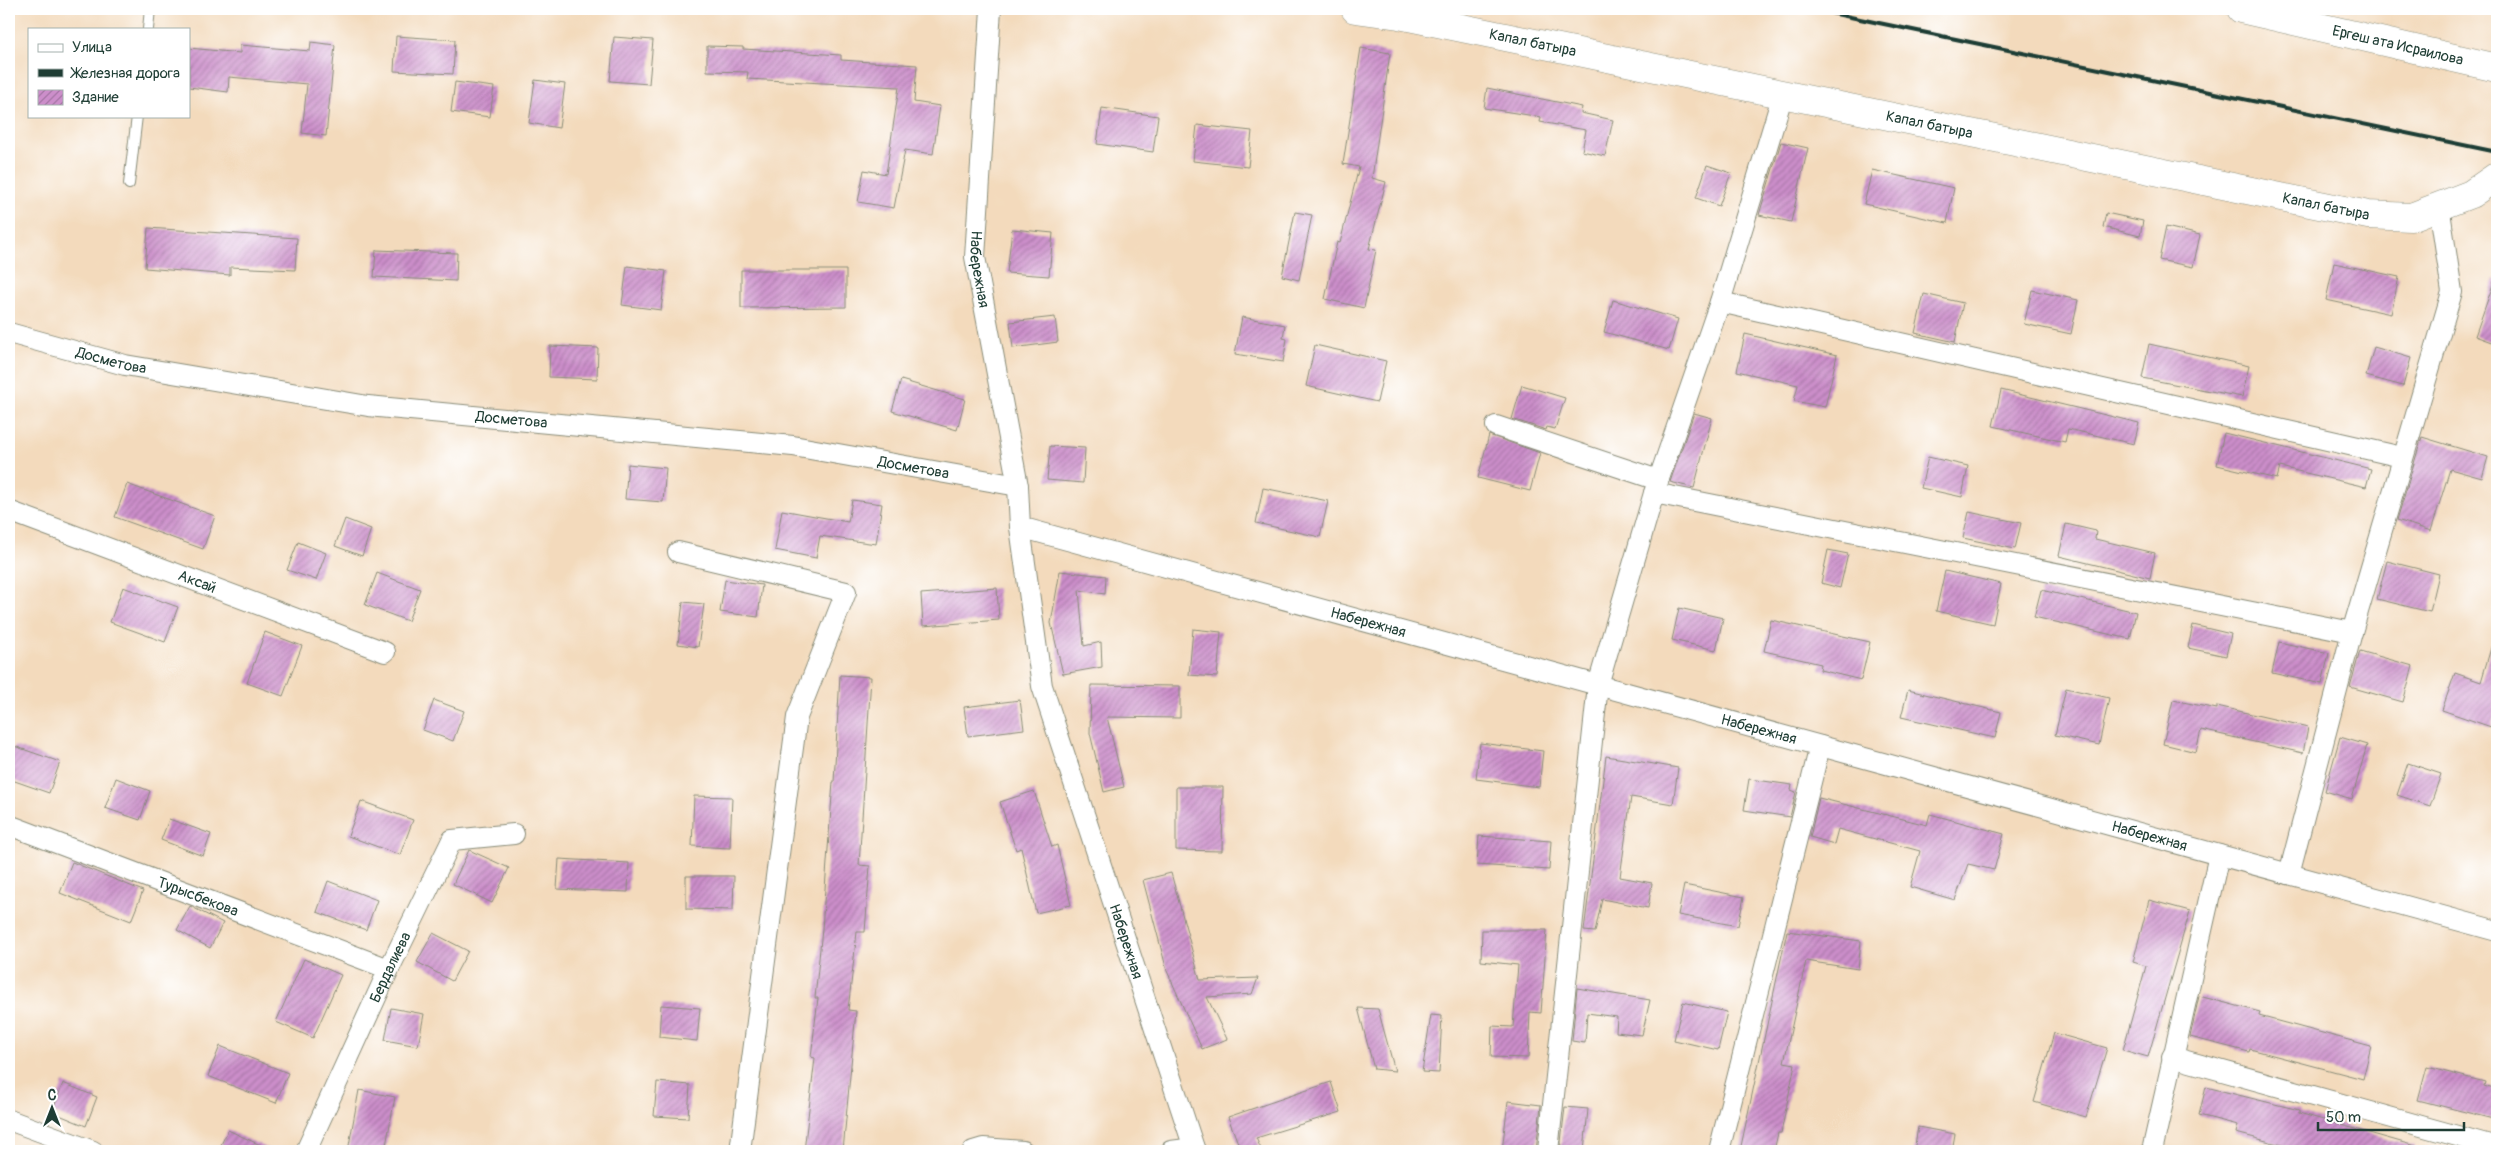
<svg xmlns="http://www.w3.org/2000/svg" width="2506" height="1160" font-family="Pangolin,sans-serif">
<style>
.building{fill:url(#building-hatch)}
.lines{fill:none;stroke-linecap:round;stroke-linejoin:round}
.service-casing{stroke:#898c78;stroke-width:12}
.minor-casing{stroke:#898c78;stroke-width:22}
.secondary-casing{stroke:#898c78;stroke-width:29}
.service{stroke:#fff;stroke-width:10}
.minor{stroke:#fff;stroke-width:20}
.secondary{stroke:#fff;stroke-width:28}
.rail{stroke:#1f3d34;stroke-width:4}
.labels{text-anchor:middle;stroke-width:5;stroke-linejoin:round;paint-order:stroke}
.street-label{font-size:15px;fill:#1f3d34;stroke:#fff}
</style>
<defs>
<pattern id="building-hatch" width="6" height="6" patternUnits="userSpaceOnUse" patternTransform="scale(1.25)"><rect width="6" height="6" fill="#cc8eca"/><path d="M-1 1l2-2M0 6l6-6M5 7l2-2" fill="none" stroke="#a575a5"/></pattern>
</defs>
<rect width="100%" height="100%" fill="#fff"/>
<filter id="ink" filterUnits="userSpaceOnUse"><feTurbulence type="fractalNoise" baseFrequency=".02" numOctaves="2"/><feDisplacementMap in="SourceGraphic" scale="10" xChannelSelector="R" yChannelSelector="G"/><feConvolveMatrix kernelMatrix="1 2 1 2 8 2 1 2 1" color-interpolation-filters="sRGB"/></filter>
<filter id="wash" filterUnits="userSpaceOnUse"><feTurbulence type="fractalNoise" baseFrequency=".0096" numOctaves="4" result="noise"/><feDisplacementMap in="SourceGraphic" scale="20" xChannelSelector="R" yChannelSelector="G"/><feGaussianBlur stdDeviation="1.12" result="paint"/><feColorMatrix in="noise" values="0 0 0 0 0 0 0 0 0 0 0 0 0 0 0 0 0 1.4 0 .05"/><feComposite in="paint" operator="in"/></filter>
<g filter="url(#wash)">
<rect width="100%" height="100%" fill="#f3dabc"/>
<g id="blocks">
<path class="building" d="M396 36 455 40 453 74 394 71Z
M614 37 653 40 649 84 610 81Z
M311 42 335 45 326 136 302 133 307 84 229 77 228 92 189 87V48L240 53V45L310 51Z
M707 46 743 47V49L841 55V60L917 65 914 102 940 106 933 154 905 150 894 208 858 202 864 170 886 174 899 87 747 79 748 72 707 71Z
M1361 48 1390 53 1372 178 1386 182 1369 249 1376 250 1364 308 1325 299 1337 242 1340 243 1359 167 1343 164Z
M535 80 565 84 559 128 529 123Z
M455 82 494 87 490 117 451 112Z
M1487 88 1582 107 1581 113 1613 120 1605 156 1582 151 1586 130 1540 122 1541 117 1484 108Z
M1102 108 1158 116 1153 152 1097 144Z
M1197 125 1252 131 1248 167 1193 161Z
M1781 142 1808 148 1791 222 1759 215Z
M1707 165 1731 173 1719 206 1696 198Z
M1872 170 1954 188 1947 223 1864 204Z
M1295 212 1312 215 1299 280 1282 276Z
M2106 213 2143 221 2140 236 2103 227Z
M2166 227 2200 235 2193 267 2159 260Z
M148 228 297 238 295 270 230 267V275L145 268Z
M1012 229 1053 233 1049 276 1007 273Z
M376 250 457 253 456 281 374 277Z
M2334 263 2399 277 2391 314 2326 300Z
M627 266 666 271 661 310 622 305Z
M741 270H846V307L741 308Z
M2495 279 2497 280V344L2475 336Z
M2032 290 2078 300 2071 334 2024 324Z
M1924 294 1963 303 1955 342 1915 333Z
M1613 300 1678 319 1669 350 1604 332Z
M1055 317 1058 342 1013 348 1010 322Z
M1242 317 1285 325 1283 338 1287 339 1283 362 1235 354Z
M1745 334 1837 355 1825 407 1794 401 1798 385 1737 371Z
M2149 344 2249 366 2242 397 2142 378Z
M1315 345 1386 361 1377 402 1306 386Z
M550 346 598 348 597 379 549 377Z
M2374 347 2411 358 2403 386 2366 376Z
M901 380 965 399 957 430 892 411Z
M1522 385 1565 398 1555 429 1547 427 1546 430 1512 419Z
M2001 390 2139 423 2134 444 2068 429 2065 442 1993 426Z
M1694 413 1712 418 1694 488 1670 482Z
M2224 433 2371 469 2366 487 2280 467 2277 479 2217 465Z
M1489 435 1540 453 1530 491 1478 478Z
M2422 437 2488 457 2482 478 2450 469 2431 531 2397 520Z
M1050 446 1085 448 1083 483 1047 480Z
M1928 457 1968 466 1962 497 1921 488Z
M628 464 666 468 663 502 625 499Z
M127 484 215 516 203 549 115 517Z
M1263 488 1328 501 1320 537 1256 523Z
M852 500 882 504 876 544 820 536 816 558 775 550 782 510 848 522Z
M1969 512 2021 523 2015 549 1963 538Z
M345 519 371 529 362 556 335 546Z
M2066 524 2096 531 2095 539 2155 553 2150 578 2059 556Z
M298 542 326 553 316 580 287 570Z
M1828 550 1848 554 1840 588 1821 583Z
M2387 561 2439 574 2430 612 2377 599Z
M1060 571 1106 576 1105 594 1079 590 1084 646 1101 642 1102 667 1063 674 1051 623Z
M1945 571 2001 584 1993 624 1936 611Z
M377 573 420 589 408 621 365 605Z
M725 580 762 585 758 617 720 612Z
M123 587 178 607 165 642 110 622Z
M997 588 999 620 923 626 921 594Z
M2041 590 2136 612 2130 639 2034 617Z
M683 602 704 604 698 647 678 644Z
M1679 608 1723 618 1716 650 1672 640Z
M1771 620 1870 642 1861 680 1820 670 1821 664 1764 651Z
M2193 625 2231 634 2226 656 2188 648Z
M1193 629 1221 632 1217 677 1189 675Z
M265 632 302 646 283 696 247 683Z
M2493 641H2497V708L2491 727 2442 710 2455 673 2481 682Z
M2279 642 2329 653 2322 684 2272 673Z
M2360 651 2413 666 2403 702 2350 687Z
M840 675 871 677 859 865 870 866 865 932H857L848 1010 856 1011 843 1151H804L815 1058 811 1057 818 998H815L822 929 833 782H834Z
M1091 685 1180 686V718L1107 717 1124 787 1104 792 1090 733Z
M2066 688 2109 698 2099 745 2055 735Z
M1908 690 2001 712 1995 738 1901 717Z
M434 700 464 711 453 741 423 730Z
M1020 700 1024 729 968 736 964 707Z
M2173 700 2217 709V706L2308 727 2303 753 2201 730 2196 752 2163 744Z
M2340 737 2367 745 2352 799 2325 791Z
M1480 743 1543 751 1539 787 1476 779Z
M14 746 60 762 49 793 9 779V759Z
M1606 756 1678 768 1673 804 1631 797 1620 877 1652 883 1648 908 1602 899 1595 932 1584 931Z
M2408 763 2441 774 2430 806 2397 795Z
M116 778 150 791 140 820 105 808Z
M1749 779 1792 785 1791 790 1796 792 1790 817 1744 810Z
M1176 787H1223L1222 851 1176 850Z
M1034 791 1052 847 1057 845 1071 905 1036 913 1021 848 1016 850 1000 802Z
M694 796 732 797 730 848 692 846Z
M1819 798 1927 825 1930 814 2004 834 1994 870 1968 864 1955 900 1910 887 1920 851 1838 829 1834 844 1810 837Z
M361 801 413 820 400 855 348 836Z
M169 819 211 834 203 856 161 840Z
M1479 836 1551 841 1549 870 1477 865Z
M469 850 509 868 492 903 453 884Z
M559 859 629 863 628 892 557 889Z
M72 862 143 891 131 921 60 893Z
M1171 873 1200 980 1258 978 1252 994 1207 997 1227 1039 1202 1049 1167 971 1143 880Z
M686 876H734L733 910 686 909Z
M328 881 377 900 366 930 317 912Z
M1684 885 1744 897 1738 926 1678 915Z
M2149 900 2190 911 2148 1057 2123 1050 2146 966 2133 962Z
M190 906 223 923 210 948 177 930Z
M1482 930H1547L1541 1013 1530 1012 1528 1058 1491 1057 1492 1026 1513 1027 1518 965 1481 961Z
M1787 931 1861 941 1858 969 1806 961 1784 1062 1795 1064 1781 1133H1778L1774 1151H1740Z
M433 933 468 951 452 981 417 962Z
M304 959 341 975 313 1038 276 1022Z
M1577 988 1650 1000 1642 1035 1616 1032 1617 1017 1587 1013 1585 1043 1572 1041Z
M2199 996 2260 1012 2259 1016 2371 1046 2363 1079 2250 1049 2249 1052 2190 1037Z
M1683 1002 1727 1012 1718 1050 1674 1040Z
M661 1005 700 1008 697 1041 659 1037Z
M391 1008 424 1014 418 1046 385 1040Z
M1358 1008 1378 1009 1395 1071 1374 1069Z
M1431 1015 1442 1016 1439 1073 1422 1072Z
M2054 1033 2107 1048 2086 1117 2034 1102Z
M220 1046 288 1073 276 1103 208 1076Z
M2427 1067 2485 1082 2484 1086 2497 1090V1120L2418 1100Z
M657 1082 690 1085 688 1118 654 1116Z
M1331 1082 1341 1112 1256 1138 1262 1151H1241L1228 1117Z
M63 1083 97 1097 86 1126 52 1112Z
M2206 1087 2299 1110V1113L2415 1146 2414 1151H2292L2293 1148 2236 1133 2238 1125 2199 1115Z
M359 1090 395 1097 385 1151H348Z
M1508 1101 1541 1105 1536 1151H1502Z
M1565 1107 1588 1109 1584 1151H1560Z
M1918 1127 1955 1134 1952 1151H1914Z
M228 1130 273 1151H218Z"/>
</g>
</g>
<g filter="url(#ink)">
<use href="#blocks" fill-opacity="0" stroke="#898c78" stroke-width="1"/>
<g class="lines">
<g class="service-casing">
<path id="service" d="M148 29 150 9
M129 184 137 116"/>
</g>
<g class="minor-casing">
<g id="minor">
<path id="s1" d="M991 9 975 257 1018 486 1020 527 1042 686 1195 1151"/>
<path d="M1720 302 2402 457"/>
<path id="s2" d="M9 333 125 365 368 406 793 446 1018 486"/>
<path d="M1496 426 1658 480"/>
<path d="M1654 493 2352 632"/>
<path id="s3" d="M9 511 385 652"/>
<path id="s4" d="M1020 527 2497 931"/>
<path d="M678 552 846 592 797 717 740 1151"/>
<path id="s5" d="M9 825 389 969"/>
<path d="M2289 874 2352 632 2452 292 2439 205"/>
<path d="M2172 1057 2497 1147"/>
<path d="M9 1120 93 1151"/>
<path id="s6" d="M306 1151 389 969 452 840 514 834"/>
<path d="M973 1151 983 1148 1023 1151"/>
<path d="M1171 1151 1194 1148"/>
<path d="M1548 1151 1598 685 1654 493 1720 302 1783 94"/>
<path d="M1719 1151 1820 746"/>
<path d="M2152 1151 2219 855"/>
</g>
</g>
<g class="secondary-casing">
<g id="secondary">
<path id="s7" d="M1355 9 1399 15 2368 215 2411 217 2471 194 2497 176"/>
<path id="s8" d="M2241 9 2497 68"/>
</g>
</g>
<use href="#service" class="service"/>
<use href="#minor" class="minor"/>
<use href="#secondary" class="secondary"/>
<path class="rail" d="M1812 9 2497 152"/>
</g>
</g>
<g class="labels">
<g class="street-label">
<text dy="5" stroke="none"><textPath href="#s7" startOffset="181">Капал батыра</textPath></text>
<text dy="5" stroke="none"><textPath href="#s8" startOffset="161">Ергеш ата Исраилова</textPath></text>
<text dy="5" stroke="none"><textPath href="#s7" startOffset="586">Капал батыра</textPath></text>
<text dy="5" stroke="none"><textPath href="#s7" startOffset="991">Капал батыра</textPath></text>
<text dy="5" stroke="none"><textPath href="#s1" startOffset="261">Набережная</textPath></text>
<text dy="5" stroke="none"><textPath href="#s2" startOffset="106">Досметова</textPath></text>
<text dy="5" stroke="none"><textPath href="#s2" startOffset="511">Досметова</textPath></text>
<text dy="5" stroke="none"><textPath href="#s2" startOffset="916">Досметова</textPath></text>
<text dy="5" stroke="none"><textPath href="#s3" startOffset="201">Аксай</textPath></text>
<text dy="5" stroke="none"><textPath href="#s4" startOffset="361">Набережная</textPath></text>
<text dy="5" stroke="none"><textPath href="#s4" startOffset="766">Набережная</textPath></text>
<text dy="5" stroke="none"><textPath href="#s4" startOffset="1171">Набережная</textPath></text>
<text dy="5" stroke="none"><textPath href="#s5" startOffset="202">Турысбекова</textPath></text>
<text dy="5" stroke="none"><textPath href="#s1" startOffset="952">Набережная</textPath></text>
<text dy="5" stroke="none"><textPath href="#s6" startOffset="202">Бердалиева</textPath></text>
</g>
</g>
<rect width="2506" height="1160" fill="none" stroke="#fff" stroke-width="30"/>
<rect x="28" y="28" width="162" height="90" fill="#ffffff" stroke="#a5b1ae"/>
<rect x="38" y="44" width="25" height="8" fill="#ffffff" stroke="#a5b1ae"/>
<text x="72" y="52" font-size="15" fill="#1f3d34">Улица</text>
<rect x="38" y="69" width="25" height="8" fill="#1f3d34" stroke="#a5b1ae"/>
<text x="72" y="78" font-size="15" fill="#1f3d34">Железная дорога</text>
<rect x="38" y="90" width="25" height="15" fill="url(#building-hatch)" stroke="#a5b1ae"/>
<text x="72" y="102" font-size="15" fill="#1f3d34">Здание</text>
<g transform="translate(52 1108)" stroke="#ffffff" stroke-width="4" paint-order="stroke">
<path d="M0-4L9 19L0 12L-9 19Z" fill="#1f3d34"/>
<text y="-8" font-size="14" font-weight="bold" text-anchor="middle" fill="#1f3d34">С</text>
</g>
<path d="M2318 1122v8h146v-8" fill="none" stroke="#1f3d34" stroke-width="2.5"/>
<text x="2326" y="1122" font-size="15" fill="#1f3d34" stroke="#ffffff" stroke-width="4" paint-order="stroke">50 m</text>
</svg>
